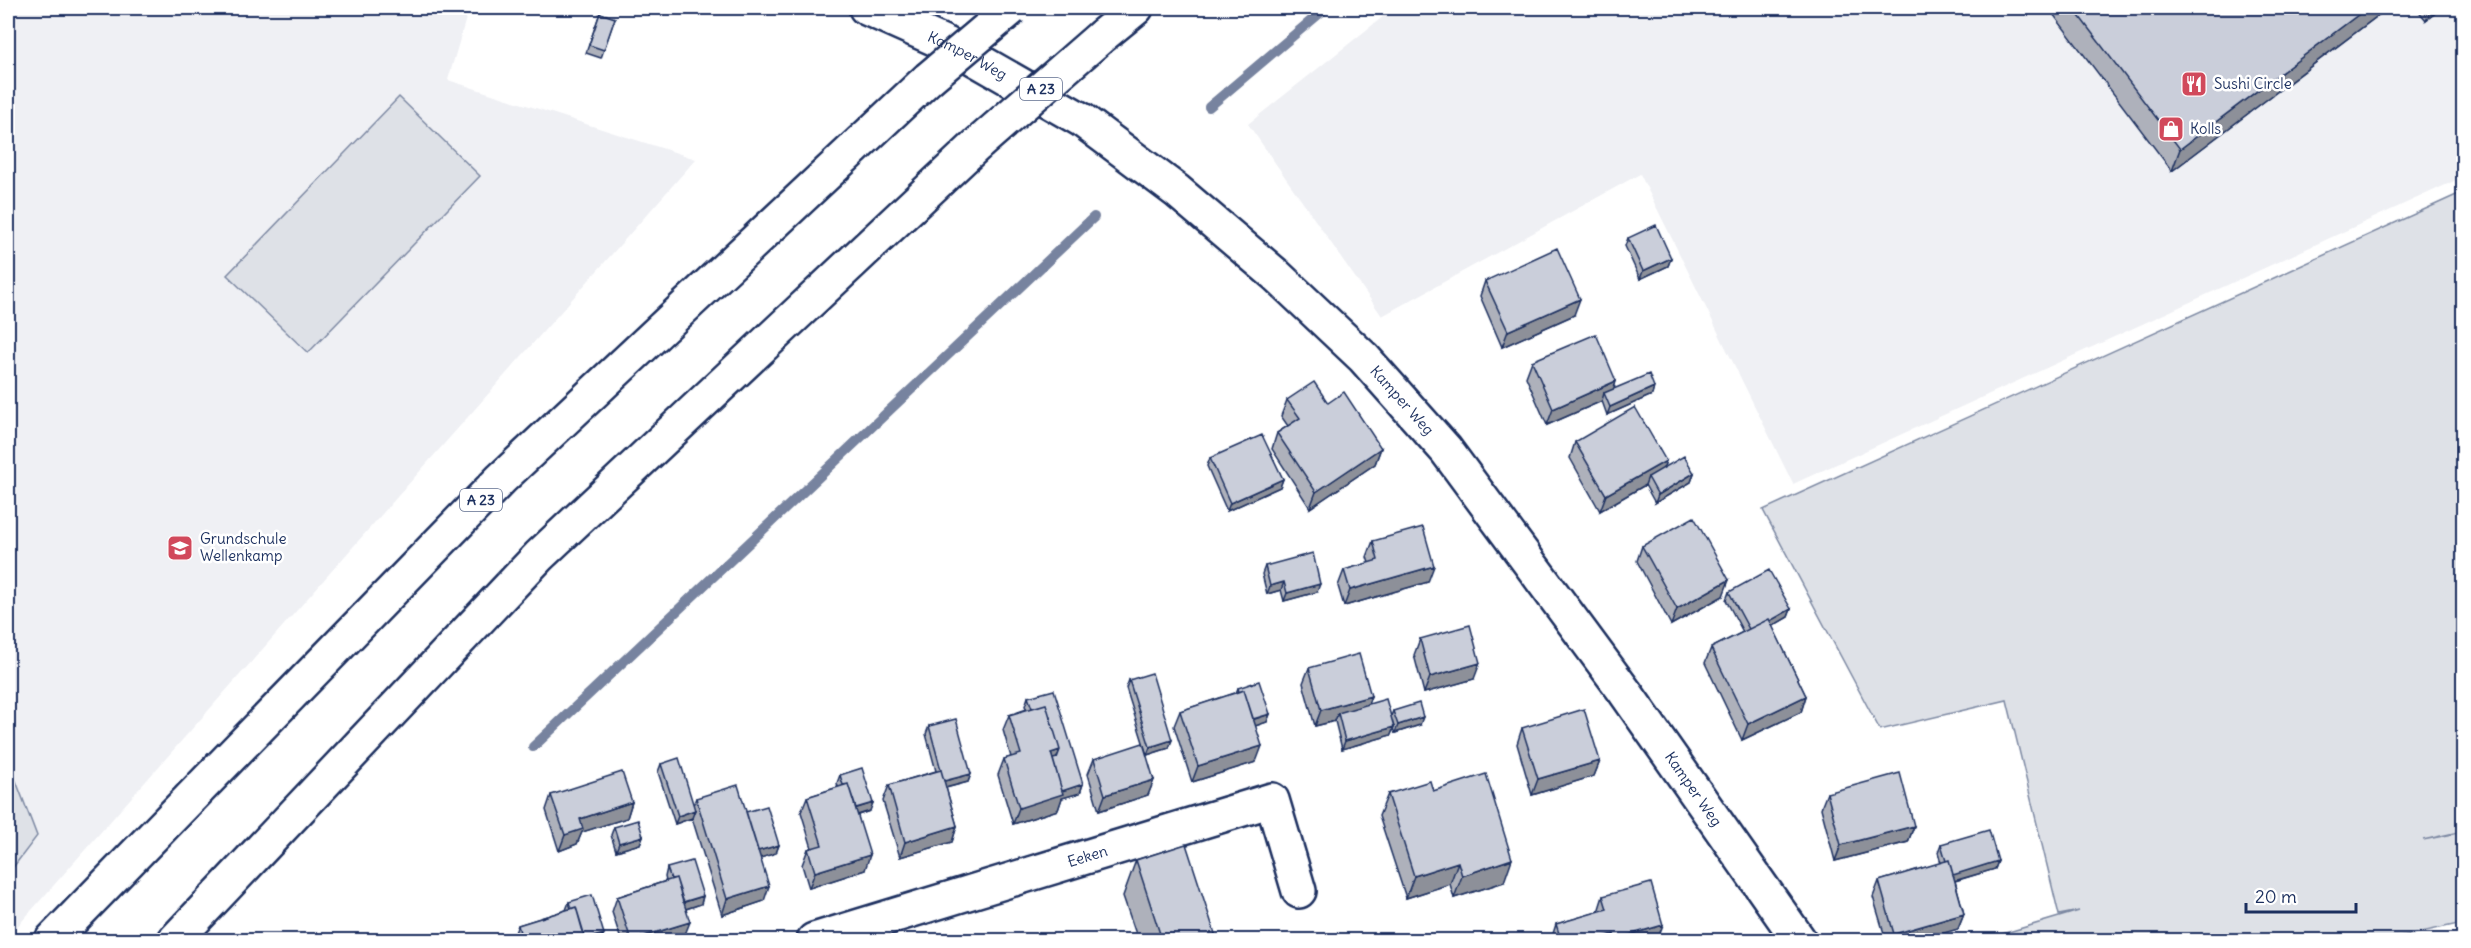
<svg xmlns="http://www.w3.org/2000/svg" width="2471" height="948" font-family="Delius,sans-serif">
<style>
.built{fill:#eff0f4}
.green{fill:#dee1e7;stroke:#7c88a2;stroke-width:1.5}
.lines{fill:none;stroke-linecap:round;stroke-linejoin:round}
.stream{stroke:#77839f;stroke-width:10}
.minor-casing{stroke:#1b2f5e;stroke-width:38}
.major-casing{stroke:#1b2f5e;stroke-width:38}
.highway-casing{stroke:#1b2f5e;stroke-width:38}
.minor{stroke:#fff;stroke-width:33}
.major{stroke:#fff;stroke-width:33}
.highway{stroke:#fff;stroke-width:33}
.highway-bridge-casing{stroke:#1b2f5e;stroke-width:38;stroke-linecap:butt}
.highway-bridge{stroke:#fff;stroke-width:33}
.wall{fill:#aeb1bb;stroke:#1b2f5e;stroke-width:1.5}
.shaded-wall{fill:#8d9099;stroke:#1b2f5e;stroke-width:1.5}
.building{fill:#caceda;stroke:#1b2f5e;stroke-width:1.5}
.labels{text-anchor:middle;stroke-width:5;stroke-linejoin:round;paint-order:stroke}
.shield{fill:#fff;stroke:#5f6d8e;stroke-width:1.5}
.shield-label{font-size:14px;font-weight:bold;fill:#1b2f5e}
.street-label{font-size:15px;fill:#1b2f5e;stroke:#fff}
.poi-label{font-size:15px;fill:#1b2f5e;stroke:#fff;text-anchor:start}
</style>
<rect width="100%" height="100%" fill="#fff"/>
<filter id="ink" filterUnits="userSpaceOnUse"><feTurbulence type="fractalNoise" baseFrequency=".0167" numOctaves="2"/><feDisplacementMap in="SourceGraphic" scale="12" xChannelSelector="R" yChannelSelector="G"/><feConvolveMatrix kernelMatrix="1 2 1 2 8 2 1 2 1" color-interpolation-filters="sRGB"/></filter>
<g filter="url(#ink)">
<path class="built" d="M8 8H469L448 80 696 159 8 937Z
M1394 8H2463V177L1793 484 1640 174 1382 316 1248 124Z"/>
<path class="green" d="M399 97 480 176 308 353 227 275Z
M2463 192V831L2423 840 2463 832V923L2385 940H1982L2079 911 2059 915 2007 700 1880 730 1763 510Z
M8 774 16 781 37 836 8 874Z"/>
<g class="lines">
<path class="stream" d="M1209 107 1326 8
M533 747 1094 217"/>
<g class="minor-casing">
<g id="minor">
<path id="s1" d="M814 940 1272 800 1299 891"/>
</g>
</g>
<g class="major-casing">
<g id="major">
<path id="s2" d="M866 8 958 49 1082 120 1177 191 1276 275 1364 358 1446 450 1625 692 1799 940"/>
</g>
</g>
<g class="highway-casing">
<path id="highway" d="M1103 35 1136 8
M52 940 501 479 928 79
M175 940 539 556 979 143"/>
</g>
<use href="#minor" class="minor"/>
<use href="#major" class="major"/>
<use href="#highway" class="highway"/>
<g class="highway-bridge-casing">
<path id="highway-bridge" d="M928 79 1012 8
M979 143 1103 35"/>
</g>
<use href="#highway-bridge" class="highway-bridge"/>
</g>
<path class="wall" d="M2056 8H2388L2172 171 2053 14Z
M2416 8H2442L2426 20Z
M600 13 615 18 601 58 586 53Z
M1628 238 1671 258 1668 266 1640 279 1625 246Z
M1485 281 1574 315 1502 347 1480 296Z
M1532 361 1616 381 1614 389 1654 387 1652 395 1607 415 1602 401 1547 425 1526 377Z
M1287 400 1328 403 1381 448 1375 464 1310 508 1272 449 1277 433 1288 426 1281 416Z
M1575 442 1666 461 1663 468 1694 473 1691 482 1655 503 1645 485 1600 511 1570 458Z
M1210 458 1283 479 1280 487 1227 511 1207 466Z
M1373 541 1428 582 1344 606 1338 586 1344 570 1369 563 1367 557Z
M1642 546 1723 596 1671 625 1637 561Z
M1265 566 1317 592 1284 601 1281 590 1267 594 1262 574Z
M1729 592 1791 609 1788 617 1772 626 1806 696 1801 712 1742 740 1705 663 1711 648 1743 632 1726 600Z
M1420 639 1474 679 1424 693 1414 655Z
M1309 668 1371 696 1368 704 1391 716 1393 711 1420 725 1395 733 1393 729 1391 735 1342 749 1335 721 1315 726 1303 683Z
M1129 680 1169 748 1147 755 1126 688Z
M1238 688 1270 714 1267 722 1255 726 1256 762 1192 782 1174 726 1180 711 1236 693Z
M1028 697 1083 784 1080 793 1062 798 1058 810 1013 824 998 775 1004 759 1011 757 1003 730 1009 715 1027 709 1025 706Z
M929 726 971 774 968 782 946 788 957 826 952 842 900 857 883 801 889 785 936 771 926 734Z
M1522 728 1600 761 1594 776 1532 795 1517 744Z
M1094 759 1154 780 1148 795 1099 811 1088 774Z
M661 764 693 805 696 798 746 812 779 845 776 853 760 858 764 901 722 915 692 818 675 824 658 772Z
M840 775 870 811 858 815 865 870 809 888 802 865 808 849 812 848 801 812 807 797 838 787 837 783Z
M1827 793 1914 826 1908 842 1835 861 1821 808Z
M1388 794 1504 882 1454 898 1450 884 1406 898 1379 816Z
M551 795 632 802 627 818 582 832 577 844 559 851 546 810Z
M614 827 643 836 640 844 616 851 611 835Z
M1941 844 1998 861 1995 869 1955 881 1964 914 1958 929 1920 940H1886L1873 897 1879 881 1941 863 1938 852Z
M1136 860 1217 940H1138L1123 896Z
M667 868 703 896 701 904 686 909 684 937 674 940H621L612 912 617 897 666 881 665 877Z
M1603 896 1657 940H1551L1556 924 1598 912Z
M569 902 601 940H512L518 925 566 910Z"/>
<path class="shaded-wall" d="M2367 8H2388L2172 171 2180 149Z
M2431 8H2442L2426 20Z
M1671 258 1668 266 1640 279 1643 271Z
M1580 299 1574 315 1502 347 1508 331Z
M1616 381 1611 397 1604 393 1602 401 1547 425 1553 409Z
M1654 387 1652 395 1607 415 1610 407Z
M1381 448 1375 464 1310 508 1316 492Z
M1666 461 1660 476 1648 477 1645 485 1600 511 1606 495Z
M1694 473 1691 482 1655 503 1658 495Z
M1283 479 1280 487 1227 511 1230 503Z
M1434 566 1428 582 1344 606 1350 590Z
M1729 580 1723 596 1671 625 1677 609Z
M1284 582 1281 590 1267 594 1270 586Z
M1320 584 1317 592 1284 601 1287 593Z
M1791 609 1788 617 1748 640 1750 632Z
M1480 663 1474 679 1424 693 1430 677Z
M1371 696 1365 712 1338 713 1335 721 1315 726 1321 710Z
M1806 696 1801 712 1742 740 1748 724Z
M1270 714 1267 722 1246 729 1249 721Z
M1423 717 1420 725 1395 733 1398 725Z
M1394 727 1391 735 1342 749 1345 741Z
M1172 740 1169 748 1147 755 1150 747Z
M1262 746 1256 762 1192 782 1198 766Z
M1060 750 1054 766 1051 753Z
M1600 761 1594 776 1532 795 1538 779Z
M971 774 968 782 941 789 944 781Z
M1154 780 1148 795 1099 811 1105 795Z
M1083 784 1080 793 1062 798 1058 810 1013 824 1019 808 1058 792Z
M632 802 627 818 582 832 577 844 559 851 565 835 580 819Z
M873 803 870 811 848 818 851 810Z
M695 810 692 818 675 824 678 816Z
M957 826 952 842 900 857 905 842Z
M1914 826 1908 842 1835 861 1841 845Z
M643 836 640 844 616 851 619 843Z
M779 845 776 853 751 861 754 852Z
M870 855 865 870 809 888 815 872Z
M1512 859 1504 882 1454 898 1462 876Z
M1998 861 1995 869 1947 883 1950 875Z
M1458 862 1450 884 1406 898 1414 876Z
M769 886 764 901 722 915 727 899Z
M703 896 701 904 676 912 679 904Z
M1964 914 1958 929 1920 940H1892L1894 934Z
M690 922 684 937 674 940H631Z
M1663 925 1657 940H1615V939Z
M604 934 601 940H581Z
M1614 934 1611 940H1592Z"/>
<path class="building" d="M2073 8H2367L2180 149Z
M600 13 615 18 604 50 589 45Z
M1656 225 1671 258 1643 271 1628 238Z
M1557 248 1580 299 1508 331 1485 281Z
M1596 334 1616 381 1553 409 1532 361Z
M1649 374 1654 387 1610 407 1604 393Z
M1314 382 1328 403 1344 392 1381 448 1316 492 1277 433 1300 418 1287 400Z
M1635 407 1666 461 1606 495 1575 442Z
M1262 435 1283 479 1230 503 1210 458Z
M1684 456 1694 473 1658 495 1648 477Z
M1694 517 1729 580 1677 609 1642 546Z
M1423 527 1434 566 1350 590 1344 570 1378 560 1373 541Z
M1313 553 1320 584 1287 593 1284 582 1270 586 1265 566Z
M1769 570 1791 609 1770 621 1769 619 1749 629 1729 592Z
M1769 619 1806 696 1748 724 1711 648Z
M1470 625 1480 663 1430 677 1420 639Z
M1359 654 1371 696 1321 710 1309 668Z
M1152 673 1172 740 1150 747 1129 680Z
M1259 681 1270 714 1253 719 1244 690 1239 692 1238 688Z
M1054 690 1083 784 1062 791 1053 759 1057 758 1060 750 1046 704 1032 708 1028 697Z
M1244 690 1262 746 1198 766 1180 711Z
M1386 699 1394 727 1345 741 1338 713Z
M1419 703 1423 717 1398 725 1393 711Z
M1046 704 1060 750 1051 753 1063 794 1019 808 1004 759 1021 754 1009 715Z
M1584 709 1600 761 1538 779 1522 728Z
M956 719 971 774 944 781 929 726Z
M1143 743 1154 780 1105 795 1094 759Z
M679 758 695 810 678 816 661 764Z
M862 768 873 803 856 808 848 784 843 785 840 775Z
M941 770 957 826 905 842 889 785Z
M622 772 632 802 580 819 583 829 565 835 551 795Z
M1900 773 1914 826 1841 845 1827 793Z
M1486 774 1512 859 1462 876 1458 862 1414 876 1388 794 1430 781 1433 791Z
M848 784 870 855 815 872 808 849 822 845 807 797Z
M738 785 769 886 727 899 696 798Z
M767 806 779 845 758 851 746 812Z
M638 820 643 836 619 843 614 827Z
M1989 830 1998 861 1953 875 1949 860 1946 861 1941 844Z
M1186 844 1217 940H1162L1136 860Z
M1949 860 1964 914 1894 934 1879 881Z
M692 861 703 896 683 902 676 878 671 879 667 868Z
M676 878 690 922 631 940 617 897Z
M1651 883 1663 925 1615 939 1614 934 1592 940H1561L1556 924 1607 909 1603 896Z
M592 895 604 934 585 939 576 907 571 909 569 902Z
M576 907 586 940H522L518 925Z"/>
</g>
<defs>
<g id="restaurant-square" transform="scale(1.35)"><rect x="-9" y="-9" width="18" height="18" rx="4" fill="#d1495b" stroke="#fff"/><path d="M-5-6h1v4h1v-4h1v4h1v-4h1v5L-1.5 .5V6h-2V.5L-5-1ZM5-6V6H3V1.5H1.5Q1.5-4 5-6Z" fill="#fff"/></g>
<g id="shop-square" transform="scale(1.35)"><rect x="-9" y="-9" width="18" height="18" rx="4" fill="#d1495b" stroke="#fff"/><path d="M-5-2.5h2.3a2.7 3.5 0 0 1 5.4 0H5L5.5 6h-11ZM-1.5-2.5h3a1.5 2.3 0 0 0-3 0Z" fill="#fff"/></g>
<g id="school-square" transform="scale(1.35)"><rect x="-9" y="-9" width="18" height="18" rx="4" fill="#d1495b" stroke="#fff"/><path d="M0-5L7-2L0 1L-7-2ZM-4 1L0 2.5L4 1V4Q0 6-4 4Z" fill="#fff"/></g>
</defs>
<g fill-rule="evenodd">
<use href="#restaurant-square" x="2194" y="84"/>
<use href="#shop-square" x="2171" y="129"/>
<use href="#school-square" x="180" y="548"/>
</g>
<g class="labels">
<g class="shield">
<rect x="1020" y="78" width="42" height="22" rx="4.5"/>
<rect x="460" y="489" width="42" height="22" rx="4.5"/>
</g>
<g class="shield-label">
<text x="1041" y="94">A 23</text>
<text x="481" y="505">A 23</text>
</g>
<g class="street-label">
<text dy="5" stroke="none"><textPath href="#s2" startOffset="112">Kamper Weg</textPath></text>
<text dy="5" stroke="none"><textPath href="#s2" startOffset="670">Kamper Weg</textPath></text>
<text dy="5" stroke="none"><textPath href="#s2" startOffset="1156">Kamper Weg</textPath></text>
<text dy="5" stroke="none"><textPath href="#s1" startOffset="286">Eeken</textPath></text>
</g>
<g class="poi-label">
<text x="2214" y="89">Sushi Circle</text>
<text x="2190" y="134">Kolls</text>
<text x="200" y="544">Grundschule<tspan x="200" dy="17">Wellenkamp</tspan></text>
</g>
</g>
<rect width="2471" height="948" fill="none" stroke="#fff" stroke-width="30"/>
<rect x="15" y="15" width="2441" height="918" fill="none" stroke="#1b2f5e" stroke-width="2" filter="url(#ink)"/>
<path d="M2246 903v9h110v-9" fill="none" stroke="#1b2f5e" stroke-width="3"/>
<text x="2255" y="903" font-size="18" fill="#1b2f5e" stroke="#ffffff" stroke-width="4.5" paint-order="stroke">20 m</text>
</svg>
